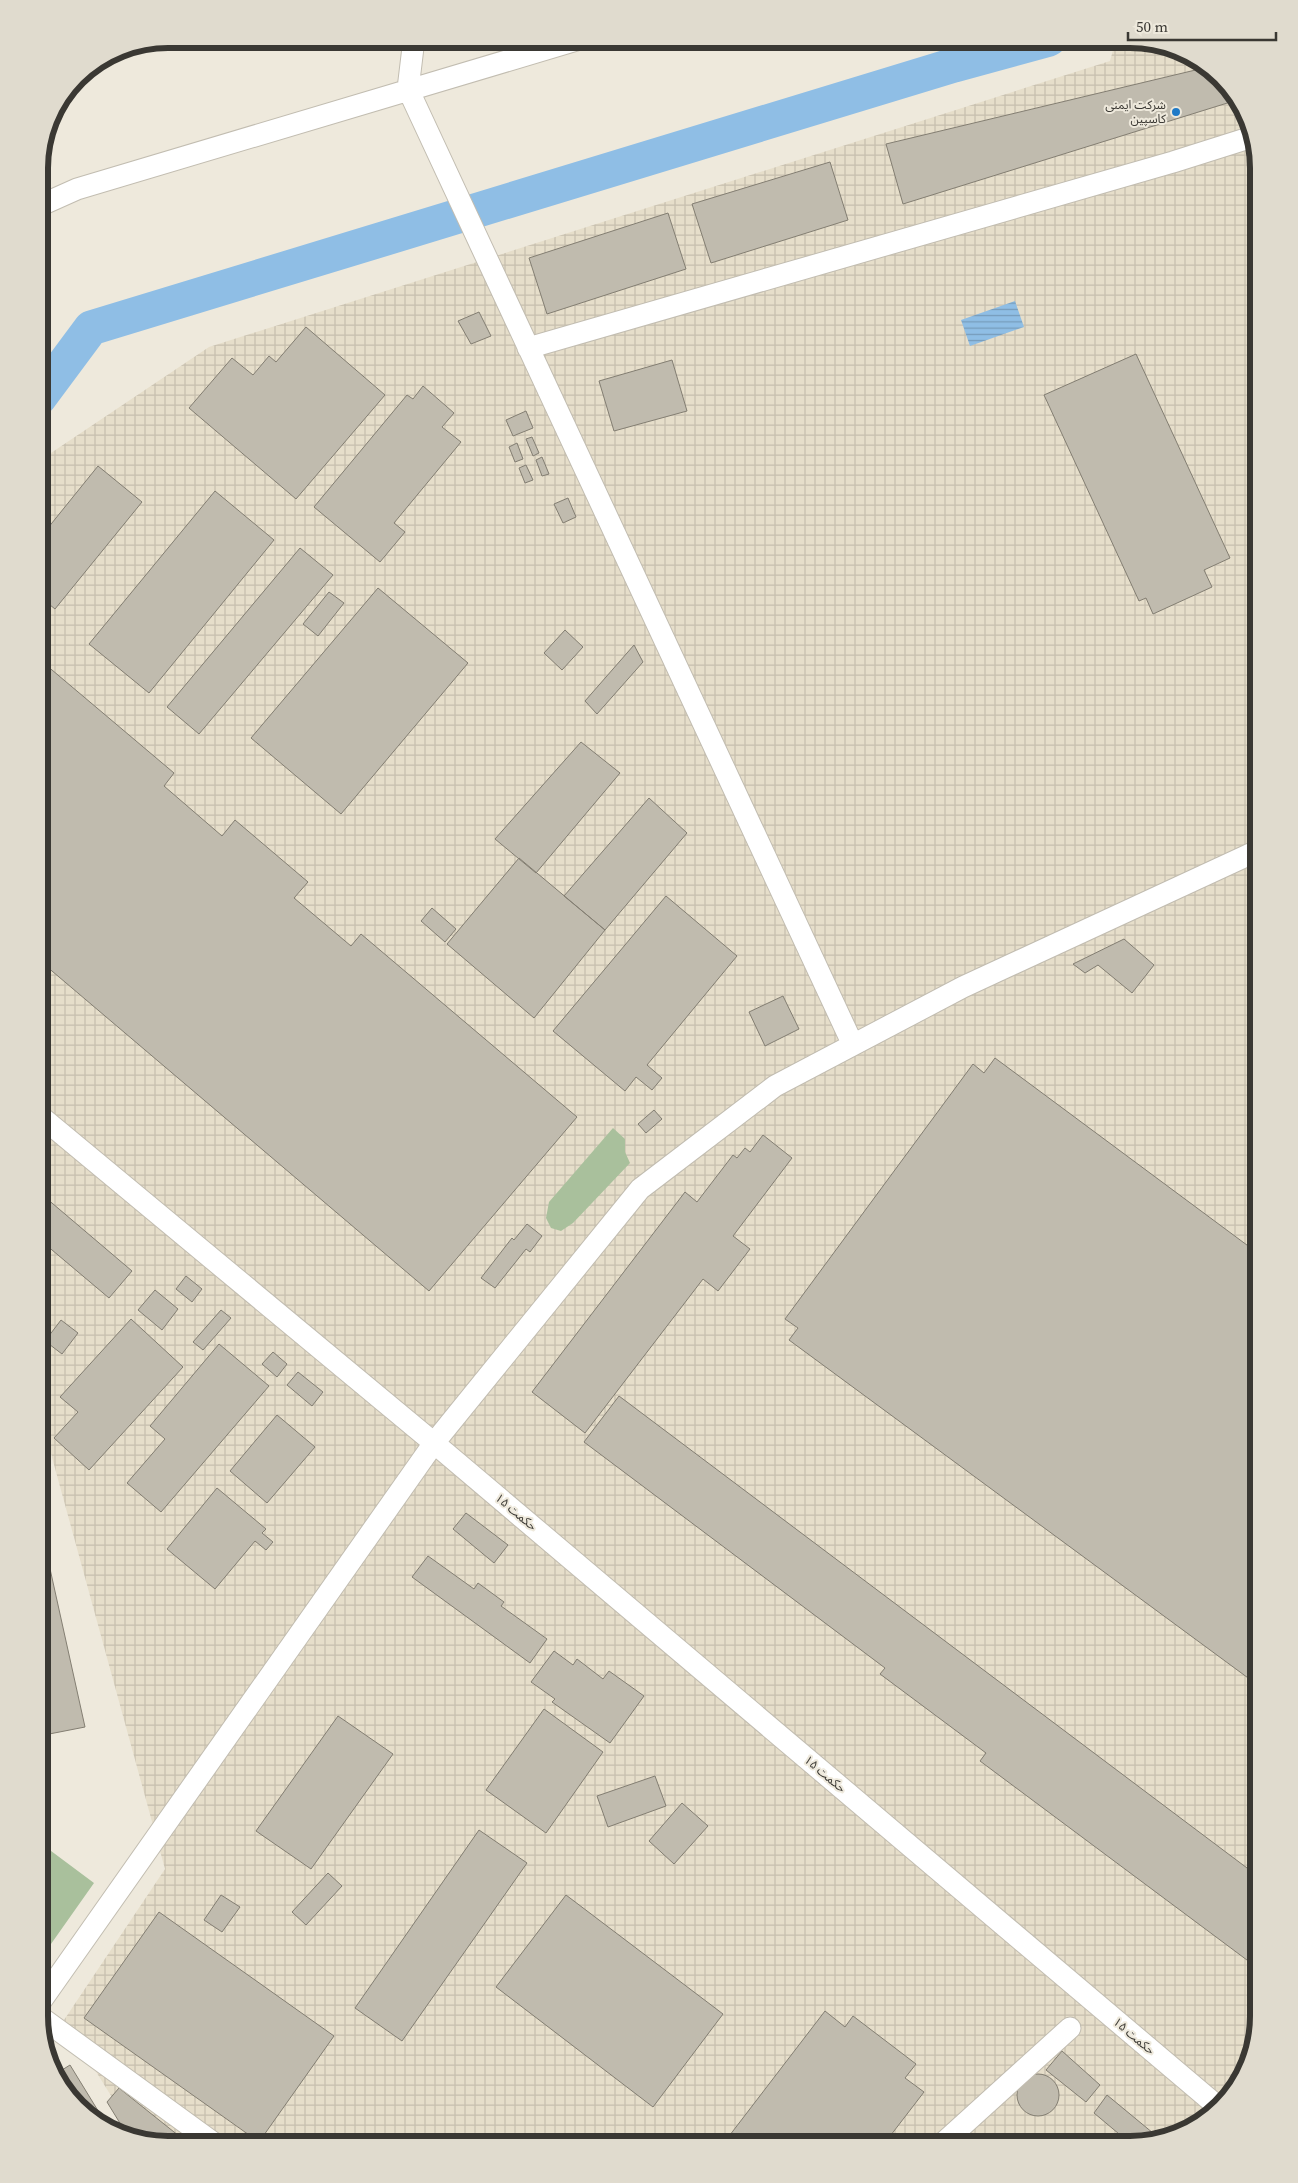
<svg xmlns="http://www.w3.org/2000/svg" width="1298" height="2183" font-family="'Source Serif 4','Noto Sans Arabic',serif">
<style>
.industrial{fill:url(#industrial-grid)}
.grass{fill:#a9c09c}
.water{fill:url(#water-rules)}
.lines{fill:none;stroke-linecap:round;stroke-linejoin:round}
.river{stroke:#8fbee5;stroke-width:35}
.building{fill:#c0bbae;stroke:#837e72}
.minor-casing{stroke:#c2bdb1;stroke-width:23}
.minor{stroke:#fff;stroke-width:21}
.poi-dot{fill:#1f7ac7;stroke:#eee9dc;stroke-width:2}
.labels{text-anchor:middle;stroke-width:4;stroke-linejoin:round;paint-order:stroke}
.poi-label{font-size:12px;fill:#3a3833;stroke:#eee9dc;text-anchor:end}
.street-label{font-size:12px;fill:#3a3833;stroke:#eee9dc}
.rim{fill:none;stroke:#3a3833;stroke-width:6}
</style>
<defs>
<pattern id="industrial-grid" width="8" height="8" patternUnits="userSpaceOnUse" patternTransform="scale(1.25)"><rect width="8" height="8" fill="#e6deca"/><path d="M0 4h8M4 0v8" fill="none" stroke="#c6bfae"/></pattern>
<pattern id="water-rules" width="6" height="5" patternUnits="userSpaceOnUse" patternTransform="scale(1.25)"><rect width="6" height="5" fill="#8fbee5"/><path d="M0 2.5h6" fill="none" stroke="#769bba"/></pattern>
</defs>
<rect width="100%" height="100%" fill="#eee9dc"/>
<path class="industrial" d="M1116 39H1139L1202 61 1246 111 1259 168V2015L1238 2087 1187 2131 1130 2144H160L136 2136 64 2020 165 1869 39 1410V461L209 347 1110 61Z"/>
<path class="grass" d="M613 1128 625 1139V1152L630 1163 573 1223 561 1231 551 1228 546 1218 549 1202Z
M39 1842 94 1883 39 1961Z"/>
<path class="water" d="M1015 301 1024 327 970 346 961 320Z"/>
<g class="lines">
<path class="river" d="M39 398 91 328 954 65 1049 39"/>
</g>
<path class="building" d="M1208 67 1237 100 903 204 886 144Z
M830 162 848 220 711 263 692 204Z
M668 213 686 269 547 314 529 258Z
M479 312 491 336 471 344 458 321Z
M306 327 385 395 296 499 189 408 232 358 253 375 269 356 276 362Z
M1136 354 1230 558 1204 570 1212 587 1153 614 1146 598 1139 601 1044 395Z
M672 360 687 411 614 431 599 381Z
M423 386 454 413 442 427 461 442 394 523 405 532 380 562 314 507 407 395 413 399Z
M526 411 533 428 513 436 506 420Z
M532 437 539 453 533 456 526 439Z
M517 443 523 459 515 462 509 447Z
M542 457 549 474 542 476 536 460Z
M526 465 533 480 525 483 519 468Z
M98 466 142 502 55 609 39 596V539Z
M215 491 274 540 149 693 89 644Z
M568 498 576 517 563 523 554 504Z
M300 548 333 575 199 734 167 707Z
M378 588 468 663 341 814 251 738Z
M329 592 344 603 318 636 303 624Z
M565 630 583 647 562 670 544 653Z
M634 645 643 662 597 714 585 701Z
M39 659 174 773 164 786 222 836 235 820 308 882 294 898 351 946 361 934 577 1117 429 1291 39 960Z
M581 742 620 773 536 873 495 839Z
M649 798 687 833 605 930 564 896Z
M519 858 605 930 534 1018 447 944Z
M666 896 737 956 647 1065 662 1078 652 1090 636 1077 625 1091 553 1031Z
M432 908 456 929 445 942 421 921Z
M1124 939 1154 965 1132 993 1098 965 1085 973 1073 964Z
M783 996 799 1029 765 1046 749 1012Z
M995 1058 1259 1254V1686L789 1340 798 1328 785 1319 973 1064 984 1073Z
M654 1110 662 1119 646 1133 638 1124Z
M763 1135 792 1158 733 1236 750 1249 718 1291 703 1279 585 1433 532 1392 685 1192 697 1202 733 1155 737 1158 745 1148 750 1152Z
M39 1192 132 1271 109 1298 39 1239Z
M527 1224 542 1236 530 1252 526 1249 495 1288 481 1278 512 1238 514 1240Z
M186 1276 202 1289 192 1302 176 1289Z
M155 1290 178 1309 162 1330 138 1310Z
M221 1310 231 1318 203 1350 193 1342Z
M131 1319 183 1367 89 1470 54 1438 78 1412 60 1397Z
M61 1320 78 1333 62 1354 45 1341Z
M219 1344 269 1386 161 1512 127 1483 165 1439 150 1426Z
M273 1352 287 1364 277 1377 262 1364Z
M298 1372 323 1392 312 1406 287 1385Z
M619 1396 1259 1877V1969L980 1761 986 1753 880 1674 885 1668 584 1442Z
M277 1415 315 1447 267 1503 230 1471Z
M217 1488 266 1529 262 1533 273 1542 266 1550 255 1541 215 1589 167 1549Z
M466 1513 508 1545 494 1563 453 1529Z
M39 1519 85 1727 39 1736Z
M428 1556 474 1589 478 1583 504 1602 501 1606 547 1639 530 1663 412 1577Z
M554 1651 573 1665 577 1659 603 1679 609 1671 644 1696 610 1743 552 1702 555 1699 531 1682Z
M544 1709 603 1752 546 1833 486 1790Z
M338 1716 393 1754 311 1869 256 1831Z
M655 1776 666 1806 608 1827 597 1796Z
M682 1803 708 1826 674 1864 649 1841Z
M479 1830 527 1863 402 2041 355 2008Z
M328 1873 342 1886 306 1925 292 1912Z
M221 1895 240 1907 222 1932 204 1920Z
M566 1895 723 2014 653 2107 496 1987Z
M159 1912 334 2036 259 2142 84 2018Z
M825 2011 845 2027 853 2016 916 2064 905 2078 924 2092 884 2144H723Z
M1062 2051 1100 2085 1086 2102 1046 2070Z
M70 2065 108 2127 96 2123 54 2075Z
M1017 2095a21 21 0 1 1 42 0a21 21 0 1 1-42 0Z
M119 2088 189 2144H160L126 2133 107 2102Z
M1107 2095 1159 2138 1131 2144 1094 2113Z"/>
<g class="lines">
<g class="minor-casing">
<path id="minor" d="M414 39 408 89 853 1045
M39 206 77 189 580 39
M528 348 1173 162 1252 137
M39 1115 434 1443 1216 2105
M39 2004 434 1443 640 1189 775 1086 963 987 1259 850
M39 2016 215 2144
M942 2144 1070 2028"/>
</g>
<use href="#minor" class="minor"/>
</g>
<circle class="poi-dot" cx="1176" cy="112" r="5"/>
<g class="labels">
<g class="poi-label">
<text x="1166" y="109">شرکت ایمنی<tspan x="1166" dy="14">کاسپین</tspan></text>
</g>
<g class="street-label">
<text transform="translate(516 1512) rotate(40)" y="4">حکمت ۱۵</text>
<text transform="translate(825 1774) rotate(40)" y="4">حکمت ۱۵</text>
<text transform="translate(1134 2036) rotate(40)" y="4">حکمت ۱۵</text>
</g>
</g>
<path d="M0 0H1298V2183H0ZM168 48H1130A120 120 0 0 1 1250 168V2016A120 120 0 0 1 1130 2136H168A120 120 0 0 1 48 2016V168A120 120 0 0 1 168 48Z" fill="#e0dbce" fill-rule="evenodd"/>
<path class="rim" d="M168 48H1130A120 120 0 0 1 1250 168V2016A120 120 0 0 1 1130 2136H168A120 120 0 0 1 48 2016V168A120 120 0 0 1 168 48Z"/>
<path d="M1128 32v8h148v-8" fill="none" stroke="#3a3833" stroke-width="2.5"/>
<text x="1136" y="32" font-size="15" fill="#3a3833" stroke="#eee9dc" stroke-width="4" paint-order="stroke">50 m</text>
</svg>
